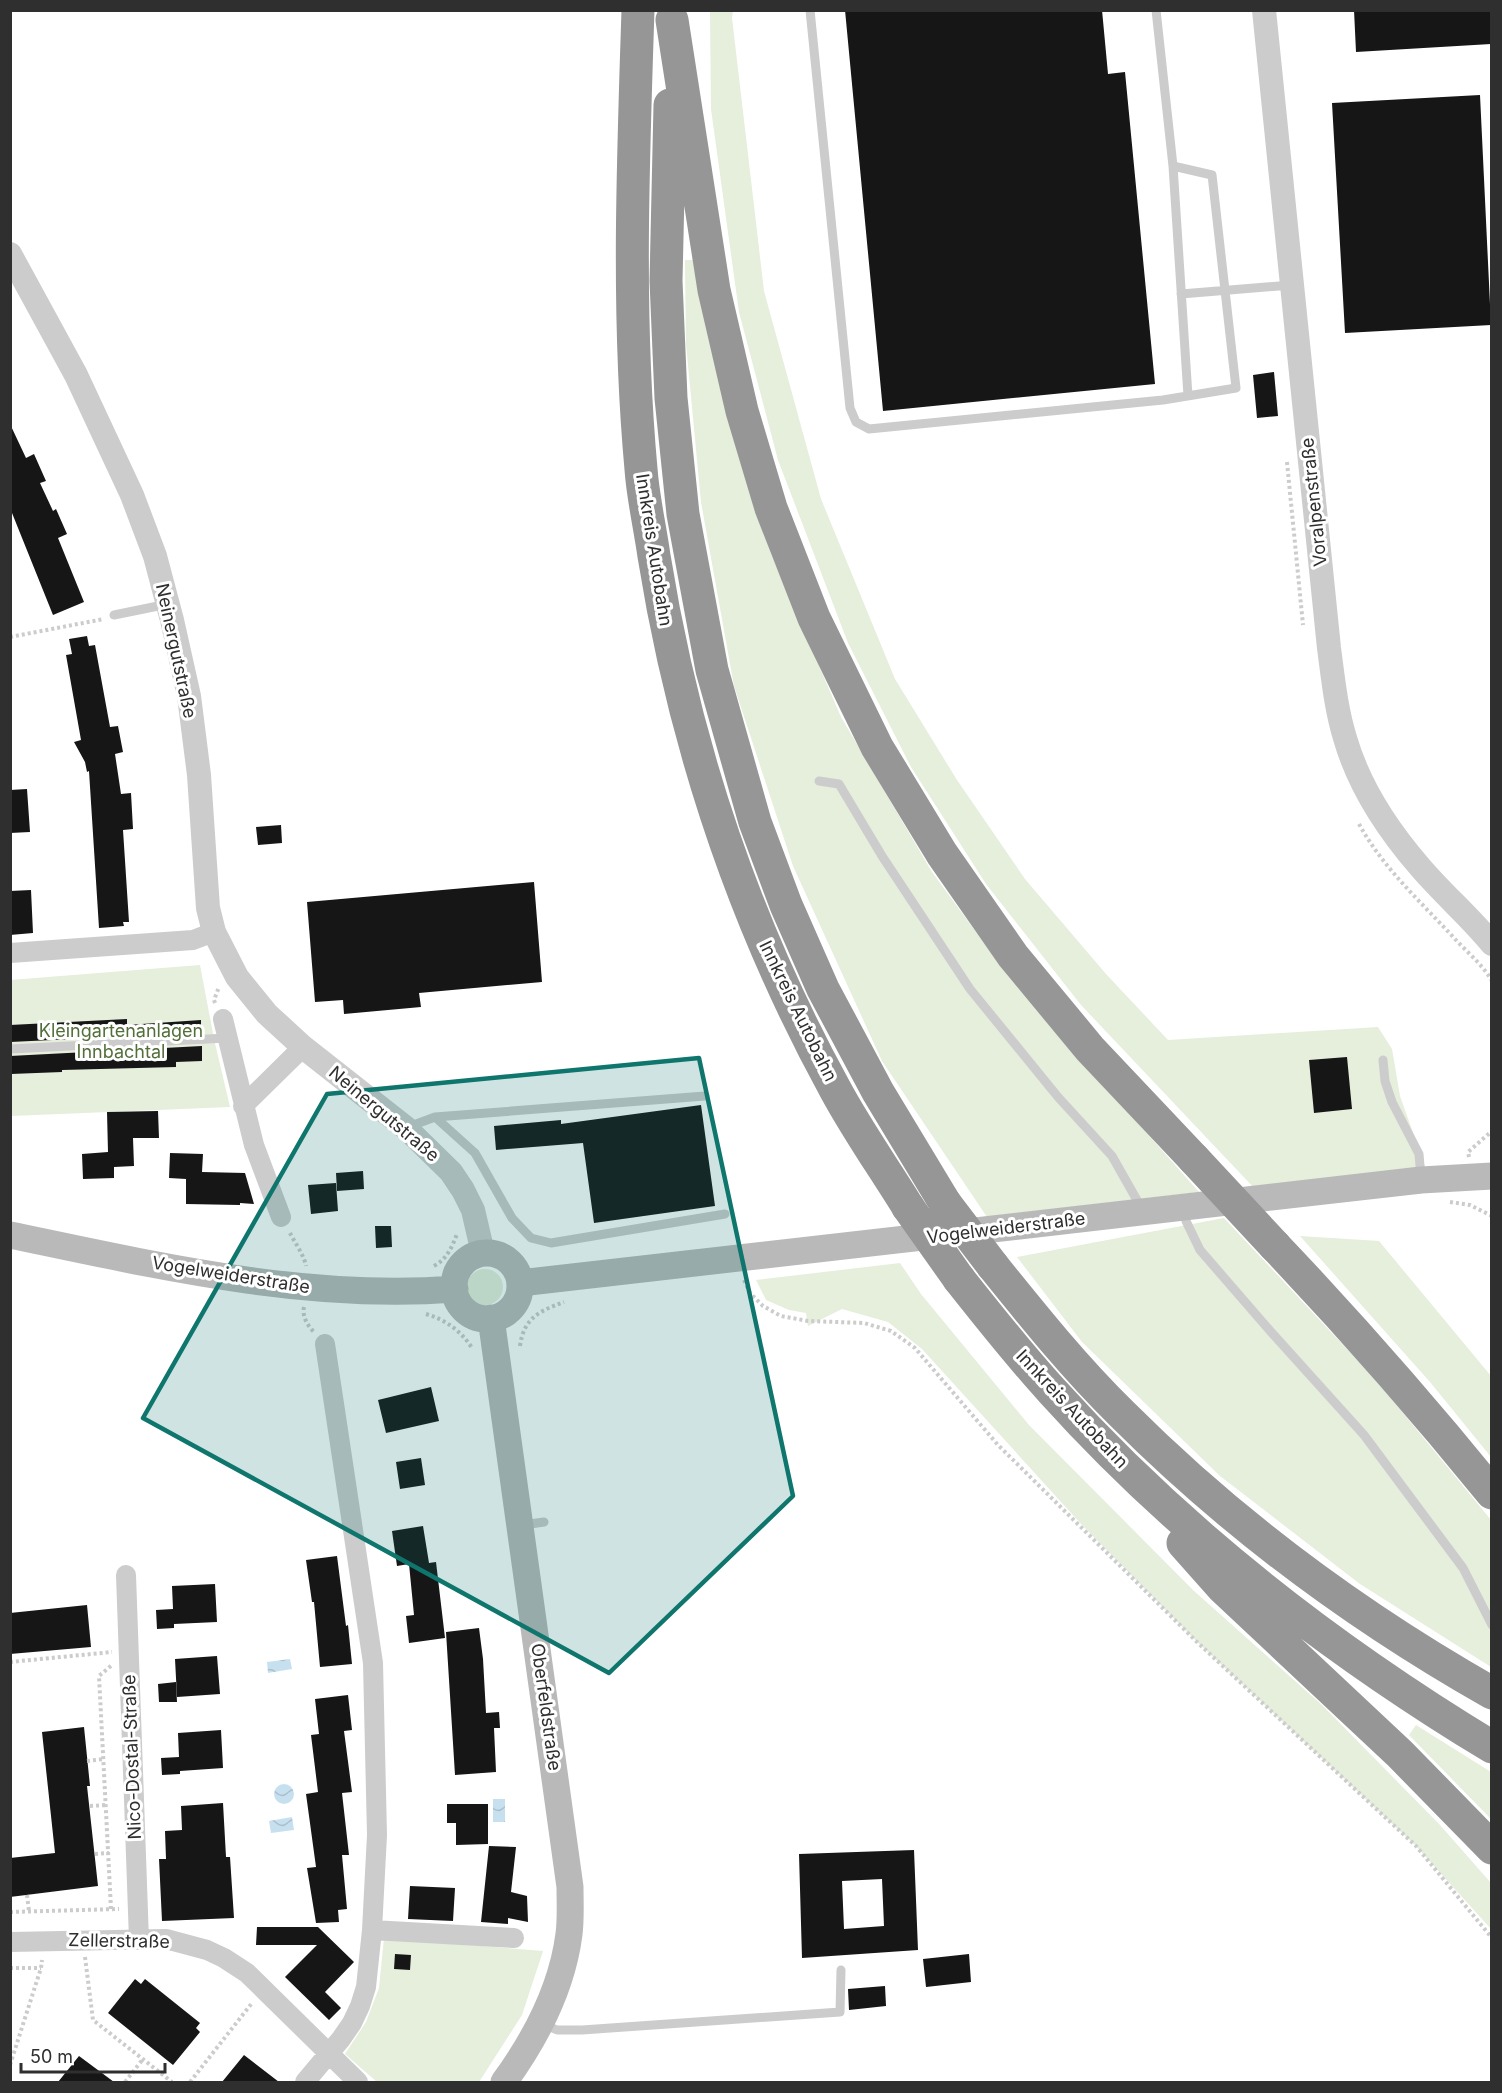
<svg xmlns="http://www.w3.org/2000/svg" width="1502" height="2093" font-family="Inter,sans-serif">
<style>
.green{fill:#e6eedc}
.water{fill:url(#water-waves)}
.building{fill:#161616;fill-rule:evenodd}
.lines{fill:none;stroke-linecap:round;stroke-linejoin:round}
.path{stroke:#ccc;stroke-width:4;stroke-dasharray:3 3;stroke-linecap:butt}
.service{stroke:#ccc;stroke-width:9}
.minor{stroke:#ccc;stroke-width:20}
.tertiary{stroke:#ccc;stroke-width:24}
.secondary{stroke:#b9b9b9;stroke-width:27}
.motorway{stroke:#969696;stroke-width:33}
.motorway-bridge{stroke:#969696;stroke-width:33}
.marked{fill:#0f766e;fill-opacity:0.2;stroke:#0f766e;stroke-width:4.5;stroke-linejoin:round}
.labels{text-anchor:middle;stroke-width:6;stroke-linejoin:round;paint-order:stroke}
.street-label{font-size:18px;fill:#2f2f2f;stroke:#fff}
.park-label{font-size:18px;fill:#536f39;stroke:#fff}
</style>
<defs>
<pattern id="water-waves" width="16" height="10" patternUnits="userSpaceOnUse" patternTransform="scale(1.5)"><rect width="16" height="10" fill="#c7e0ef"/><path d="M0 5q4-4 8 0t8 0" fill="none" stroke="#abc0cd"/></pattern>
</defs>
<rect width="100%" height="100%" fill="#fff"/>
<path class="green" d="M710 11H733L732 18 764 291 821 499 895 679 957 780 1025 879 1106 974 1168 1040 1378 1027 1392 1049 1400 1096 1427 1172 1256 1190 1081 1005 986 884 911 767 848 643 778 460 739 312 711 109Z
M685 260H696L728 419 771 554 841 717 932 872 1011 980 1199 1192 987 1217 882 1061 793 866 734 686 701 502 686 344Z
M200 965 214 1039 230 1107 11 1116 10 980Z
M1224 1218 1375 1379 1491 1520V1667L1360 1584 1220 1476 1082 1342 1017 1257Z
M1300 1236 1379 1241 1491 1376V1457L1430 1382Z
M900 1263 921 1294 1029 1425 1193 1590 1322 1705 1440 1825 1491 1883V1929L1416 1846 1197 1642 1082 1525 922 1349 888 1322 842 1309 808 1326 806 1313 789 1310 766 1300 756 1280Z
M467 1287a18 18 0 1 1 36 0a18 18 0 1 1-36 0Z
M1416 1725 1491 1772V1819L1409 1735Z
M384 1938 543 1951 522 2015 479 2082H377L345 2054 366 2022 379 1988Z"/>
<path class="water" d="M290 1659 292 1669 268 1673 267 1662Z
M274 1794a10 10 0 1 1 20 0a10 10 0 1 1-20 0Z
M493 1799H505V1822H493Z
M292 1817 294 1830 271 1833 269 1821Z"/>
<path class="building" d="M845 10H1102L1108 74 1125 72 1155 384 883 411Z
M1354 10H1491V44L1356 52Z
M1480 95 1491 325 1345 333 1332 103Z
M1274 372 1278 416 1257 418 1253 375Z
M10 424 26 458 34 454 46 481 40 483 53 511 56 509 67 534 58 538 84 602 53 615 10 508Z
M87 636 89 646 95 645 110 727 118 726 123 752 115 754 121 794 131 793 133 829 123 830 129 922H123L124 926 99 928 89 771 87 772 85 762 74 742 81 740 66 655 72 654 69 639Z
M27 789 30 832 10 833V790Z
M281 825 282 843 258 845 256 827Z
M534 882 542 982 419 993 421 1007 344 1014 343 1000 315 1002 307 902Z
M31 890 33 933 10 935V891Z
M127 1019V1025L201 1020V1033L10 1042V1025Z
M202 1046V1061L176 1062V1067L62 1070V1072L11 1074 10 1056Z
M1347 1057 1352 1109 1314 1113 1309 1060Z
M701 1105 715 1206 594 1223 583 1143 496 1150 494 1126 561 1120V1124Z
M158 1111 159 1138H133L134 1166 114 1167V1178L83 1179 82 1154 108 1152 107 1112Z
M170 1153 203 1154 202 1172 245 1173 254 1204 240 1203V1205L186 1204V1179L169 1178Z
M363 1171 364 1189 337 1191 336 1173Z
M336 1183 338 1211 311 1214 308 1185Z
M375 1226H391L392 1247 376 1248Z
M431 1387 439 1421 386 1433 378 1400Z
M421 1458 425 1485 400 1489 396 1462Z
M423 1526 429 1563 436 1562 445 1638 409 1643 406 1616 414 1615 409 1564 397 1566 392 1531Z
M337 1556 346 1626 348 1625 352 1664 320 1667 314 1602H312L306 1560Z
M215 1584 217 1622 174 1624V1628L157 1629 156 1610 173 1609 172 1586Z
M87 1605 91 1647 10 1654V1613Z
M479 1628 483 1659 486 1713 499 1712 500 1728H494L496 1772 455 1775 446 1632Z
M217 1656 220 1694 177 1697 175 1659Z
M176 1682 177 1702H159L158 1684Z
M348 1695 352 1730 344 1731 352 1792 342 1793 349 1855H342L347 1909 338 1910 339 1922 316 1923 307 1868 316 1867 306 1794 318 1792 311 1735 319 1734 315 1699Z
M84 1727 90 1786H87L98 1886 10 1897V1858L55 1853 42 1732Z
M221 1730 223 1768 180 1771V1774L162 1775 161 1758 179 1757 178 1733Z
M223 1803 226 1857H230L234 1918 162 1921 159 1859H166L165 1831 182 1830 181 1806Z
M447 1804H488V1844L456 1845V1823H447Z
M489 1846 516 1847 511 1892 527 1896 528 1922 508 1918V1924L481 1922Z
M914 1850 918 1950 802 1958 799 1854ZM882 1879 884 1926 844 1929 842 1881Z
M410 1886 455 1888 453 1921 408 1919Z
M257 1927H318L354 1962 325 1992 341 2008 329 2020 285 1977 317 1945H256Z
M395 1954 411 1955 410 1970 394 1969Z
M969 1954 971 1982 926 1987 923 1959Z
M135 1979 141 1984 145 1979 200 2023 196 2028 200 2032 173 2065 108 2013Z
M885 1986 886 2006 849 2010 848 1989Z
M244 2055 279 2082H222Z
M79 2056 114 2082H58Z"/>
<g class="lines">
<path class="path" d="M1287 462 1303 625
M10 637 104 619
M1359 824C1383 868 1421 902 1455 939 1467 952 1483 965 1492 981
M215 1003 214 1000 219 987
M1469 1157 1468 1152 1492 1131
M1450 1202 1470 1205 1492 1216
M290 1233C295 1243 304 1255 306 1266
M434 1266C447 1259 452 1247 457 1234
M744 1280 750 1293 763 1306 781 1316 808 1321 864 1323 891 1331 915 1348 998 1445 1197 1642 1416 1846 1492 1938
M304 1307C302 1316 307 1325 314 1332
M426 1314C446 1320 461 1331 472 1348
M520 1346C524 1317 540 1311 564 1302
M10 1662 112 1652
M87 1761 104 1759
M90 1806 106 1805
M95 1854 109 1853
M27 1895 29 1911
M111 1909 99 1676 112 1665
M10 1912 119 1909
M85 1957 93 2020 172 2082
M10 1968H41
M10 2065 41 1968 42 1960
M125 2082 143 2059
M190 2082 252 2003"/>
<path class="service" d="M810 10 850 408 856 422 869 429 1163 400 1236 388 1212 175 1173 166 1156 10
M1173 166 1188 396
M1181 294 1291 285
M114 615 168 604
M819 781 839 784 882 856 970 989 1058 1097 1112 1156 1142 1209
M10 1049 227 1038
M1383 1060 1385 1081 1392 1102 1419 1154 1421 1178
M435 1117 475 1153 512 1218 531 1238 551 1243 725 1214
M408 1127 435 1117 705 1096
M1184 1209 1186 1221 1200 1250 1272 1333 1364 1435 1463 1568 1492 1625
M523 1525 544 1522
M541 2023 557 2030H582L840 2012 841 1970"/>
<path class="minor" d="M10 953 193 940 214 932
M223 1019 254 1145 281 1217
M243 1106 303 1047
M126 1575 139 1940
M372 1930 514 1938
M10 1942 166 1939 207 1950 224 1958 247 1973 358 2082
M305 2082 341 2039 352 2023 360 2006 366 1987 372 1930 377 1835 373 1663 325 1344"/>
<path class="tertiary" d="M1264 10 1329 648C1333 678 1336 709 1345 738 1359 787 1387 829 1420 867 1443 894 1470 917 1492 944
M10 254 76 375 132 495 155 556 172 620 189 696 199 775 208 908 214 932 237 977 267 1014 303 1047 406 1128 451 1172 463 1190 473 1210 483 1253"/>
<path class="secondary" d="M10 1235C154 1265 307 1301 455 1289
M454 1286a33 33 0 1 1 66 0a33 33 0 1 1-66 0Z
M520 1283 1421 1180 1492 1176
M491 1318 570 1887C570 1902 571 1919 569 1934 562 1989 536 2038 504 2082"/>
<path class="motorway" d="M638 10C633 163 627 317 641 469 643 498 650 527 654 556 684 743 744 923 835 1089 857 1130 884 1168 908 1207
M672 20 714 290 742 411 771 508 814 618 877 747 942 854 1013 956 1090 1049 1194 1159
M670 105 666 281 671 398 683 514 712 670 755 822 786 905 823 989 878 1092 945 1203
M1275 1246C1351 1326 1422 1407 1492 1493
M993 1266C1034 1317 1075 1368 1122 1414 1232 1524 1356 1616 1492 1693
M959 1279C989 1317 1019 1355 1052 1391 1179 1532 1330 1649 1492 1747
M1183 1543 1223 1588 1400 1754 1492 1848"/>
<path class="motorway-bridge" d="M1194 1159 1275 1246
M945 1203 993 1266
M908 1207 959 1279"/>
</g>
<path class="marked" d="M699 1058 793 1496 609 1673 143 1418 327 1094Z"/>
<g class="labels">
<g class="street-label">
<text transform="translate(1314 502) rotate(-96)" y="6">Voralpenstraße</text>
<text transform="translate(654 550) rotate(81)" y="6">Innkreis Autobahn</text>
<text transform="translate(176 651) rotate(78)" y="6">Neinergutstraße</text>
<text transform="translate(798 1011) rotate(64)" y="6">Innkreis Autobahn</text>
<text transform="translate(384 1114) rotate(40)" y="6">Neinergutstraße</text>
<text transform="translate(1006 1228) rotate(-7)" y="6">Vogelweiderstraße</text>
<text transform="translate(231 1275) rotate(9)" y="6">Vogelweiderstraße</text>
<text transform="translate(1072 1409) rotate(47)" y="6">Innkreis Autobahn</text>
<text transform="translate(546 1707) rotate(82)" y="6">Oberfeldstraße</text>
<text transform="translate(132 1757) rotate(-92)" y="6">Nico-Dostal-Straße</text>
<text transform="translate(119 1941) rotate(1)" y="6">Zellerstraße</text>
</g>
<g class="park-label">
<text x="121" y="1037">Kleingartenanlagen<tspan x="121" dy="21">Innbachtal</tspan></text>
</g>
</g>
<rect width="1502" height="2093" fill="none" stroke="#2f2f2f" stroke-width="24"/>
<path d="M21 2063v9h144v-9" fill="none" stroke="#2f2f2f" stroke-width="3"/>
<text x="30" y="2063" font-size="18" fill="#2f2f2f" stroke="#ffffff" stroke-width="4.5" paint-order="stroke">50 m</text>
</svg>
